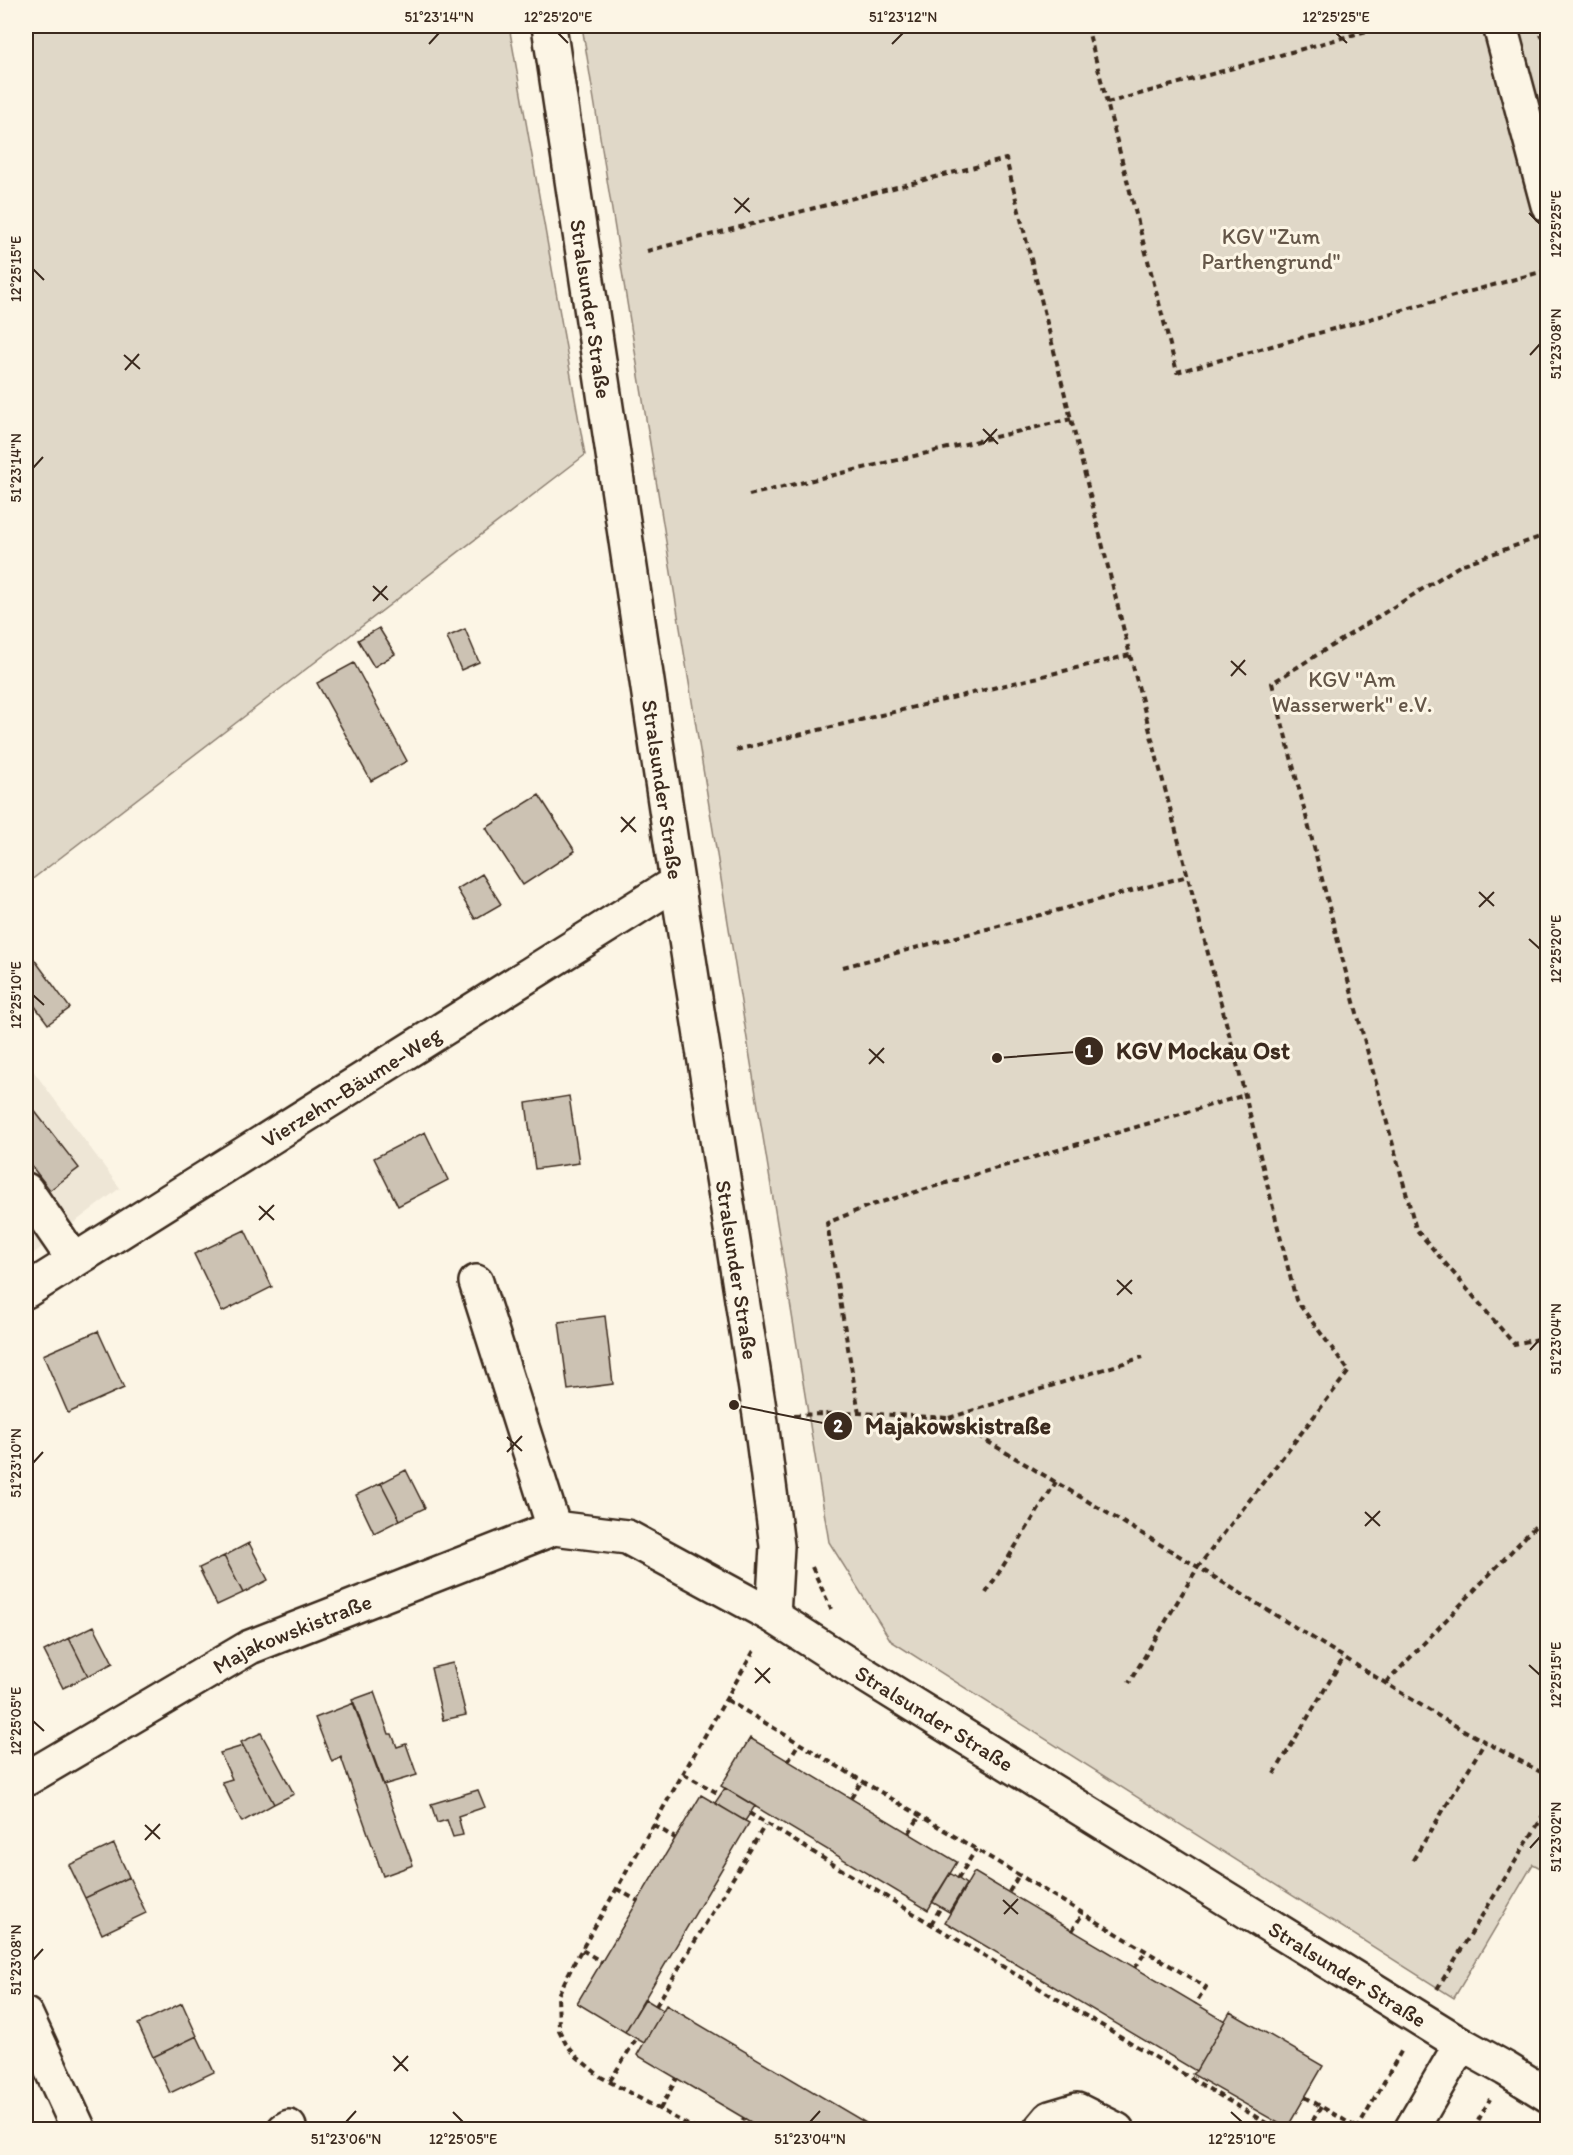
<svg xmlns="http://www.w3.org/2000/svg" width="1573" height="2155" font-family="Itim,sans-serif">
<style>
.built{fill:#eee6d6}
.green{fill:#e0d8c8;stroke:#8e8173;stroke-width:1.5}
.building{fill:#ccc2b3;stroke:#3b2a1e;stroke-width:1.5}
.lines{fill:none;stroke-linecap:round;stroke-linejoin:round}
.minor-casing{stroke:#3b2a1e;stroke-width:38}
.path{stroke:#3b2a1e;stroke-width:4;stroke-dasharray:6 4.5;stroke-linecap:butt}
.minor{stroke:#fcf5e5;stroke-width:33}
.ticks{fill:none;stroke:#3b2a1e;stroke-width:2}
.labels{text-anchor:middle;stroke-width:6;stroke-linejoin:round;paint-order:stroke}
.park-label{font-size:22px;fill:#645648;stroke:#fcf5e5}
.street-label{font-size:22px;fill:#3b2a1e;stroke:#fcf5e5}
.leader{fill:none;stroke:#3b2a1e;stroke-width:2}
.callout-dot{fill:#3b2a1e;stroke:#fcf5e5;stroke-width:2}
.mark-label{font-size:18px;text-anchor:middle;font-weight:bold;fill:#fff}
.callout-label{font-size:24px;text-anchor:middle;font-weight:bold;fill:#3b2a1e;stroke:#fcf5e5;stroke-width:6;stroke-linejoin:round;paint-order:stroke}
.neatline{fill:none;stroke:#3b2a1e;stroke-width:2}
.ticks-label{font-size:15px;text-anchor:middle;fill:#3b2a1e}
</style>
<rect width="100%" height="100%" fill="#fcf5e5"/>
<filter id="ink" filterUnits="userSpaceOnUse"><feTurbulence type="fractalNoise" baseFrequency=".0167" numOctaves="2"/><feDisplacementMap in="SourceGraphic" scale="12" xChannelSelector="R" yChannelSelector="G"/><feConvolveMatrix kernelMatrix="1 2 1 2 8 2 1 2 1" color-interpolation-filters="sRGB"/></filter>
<g filter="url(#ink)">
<path class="built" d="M26 1061 120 1188 26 1259Z"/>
<path class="green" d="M26 26H509L585 455 26 884Z
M582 26H1547L1548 1872 1533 1864 1454 1998 891 1641 829 1542Z"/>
<path class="building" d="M379 628 395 654 374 667 358 640Z
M465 629 479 662 461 670 447 637Z
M354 663 407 761 371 781 317 683Z
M539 795 575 851 523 885 486 828Z
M482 874 501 904 475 919 457 889Z
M34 959 70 1008 48 1024 26 994V965Z
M569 1096 579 1163 535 1169 526 1103Z
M26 1100 79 1168 50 1190 26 1159Z
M425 1132 448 1180 398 1206 374 1158Z
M245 1230 272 1287 222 1312 194 1254Z
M605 1316 613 1384 568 1390 559 1322Z
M98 1331 124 1388 68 1413 43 1355Z
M406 1470 425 1508 400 1520 381 1483Z
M381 1483 400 1520 374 1533 356 1495Z
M249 1543 268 1580 243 1593 224 1556Z
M224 1556 243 1593 217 1605 199 1568Z
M94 1626 113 1663 88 1676 69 1638Z
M69 1638 88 1676 63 1688 44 1651Z
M453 1663 466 1715 443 1720 431 1668Z
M374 1692 389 1734H392L397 1747 406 1744 417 1775 383 1785 352 1700Z
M354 1703 413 1865 383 1876 341 1757 332 1762 315 1718Z
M261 1733 294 1794 274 1804 241 1742Z
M750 1738 957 1862 928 1910 721 1786Z
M243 1746 274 1804 242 1822 222 1782 232 1779 220 1753Z
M725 1788 755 1806 745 1821 715 1803Z
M478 1790 485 1807 458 1816 463 1835 453 1837 447 1820 437 1823 431 1804Z
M701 1795 749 1823 625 2032 577 2003Z
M114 1844 129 1877 85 1898 69 1865Z
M974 1872 1225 2021 1196 2071 945 1922Z
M950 1873 966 1884 949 1912 932 1902Z
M129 1877 146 1913 102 1934 85 1898Z
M645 1999 663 2010 644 2043 625 2032Z
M182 2003 197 2036 153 2057 138 2024Z
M666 2005 878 2130H764L744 2118 637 2055Z
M1230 2012 1323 2066 1287 2128 1192 2074 1196 2071Z
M197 2036 214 2072 170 2093 153 2057Z"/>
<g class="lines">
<g class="minor-casing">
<g id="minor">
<path id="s1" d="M549 26 677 882 760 1415 777 1546 773 1616"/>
<path d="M1500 26 1548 205"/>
<path d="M26 1190 74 1260"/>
<path d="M476 1282 554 1528"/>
<path id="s2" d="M26 1291 677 882"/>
<path id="s3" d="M26 1779 250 1647 554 1528 627 1537 773 1616 862 1673 1461 2044 1506 2069 1548 2095"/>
<path d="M26 2015 79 2130"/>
<path d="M284 2130 289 2127"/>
<path d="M1040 2130 1050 2118 1077 2110 1117 2130"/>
<path d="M1411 2130 1461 2044"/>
</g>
</g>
<path class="path" d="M1087 26 1177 372 1548 270
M1540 37 1548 33
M1107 103 1385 26
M647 251 1006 159 1130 655 1245 1095 1296 1300 1349 1371 1198 1567 1445 1720 1548 1776
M749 495 1071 419
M1548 534 1461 565 1272 683 1345 969 1416 1229 1514 1344 1548 1337
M736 750 1130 655
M843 967 1188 876
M859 1413 827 1223 868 1206 1245 1095
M794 1415 859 1413 948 1418 1198 1567 1129 1683
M949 1418 1143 1357
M812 1567 831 1609
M986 1593 1056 1482
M1386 1683 1548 1513
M727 1700 1206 1987 1195 2004
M788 1761 799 1743
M684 1774 721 1795
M1274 1774 1344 1657
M851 1798 862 1781
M749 1813 931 1924 1278 2130
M654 1825 675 1838
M909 1833 920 1816
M1413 1860 1485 1742
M958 1879 976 1849
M617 1889 638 1901
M1009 1892 1019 1875
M931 1924 941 1907
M1072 1931 1083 1913
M582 1950 602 1962
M1135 1968 1146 1951
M1437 1989 1548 1808
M656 2006 765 1825
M610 2081 636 2039
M1305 2097 1361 2130
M660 2109 677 2078
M697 2130 601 2077 577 2057 566 2044 559 2030 558 1995 575 1961 756 1647
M737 2130 744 2118
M1307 2130 1321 2107
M1357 2130 1403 2048
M1473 2130 1490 2099"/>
<use href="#minor" class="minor"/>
</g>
</g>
<path class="ticks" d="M558 33 568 43M1336 33 1347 43M429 44 439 33M892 44 903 33M734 198 750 212M735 213 749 198M1529 213 1540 224M33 269 44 280M124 355 140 369M1530 355 1540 344M125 370 139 354M983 429 998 444M983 444 997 429M33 468 43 457M373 586 388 600M373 601 387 586M1231 661 1246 675M1231 676 1245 660M621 817 636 832M621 832 635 817M1479 892 1494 906M1479 907 1494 892M1529 939 1540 949M33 995 44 1005M869 1049 884 1063M869 1064 884 1048M259 1206 274 1220M259 1220 274 1205M1117 1280 1132 1294M1117 1295 1132 1280M1530 1350 1540 1339M507 1437 522 1451M507 1452 522 1436M33 1463 43 1452M1365 1512 1380 1526M1365 1526 1380 1511M1529 1665 1540 1675M755 1668 770 1683M755 1683 770 1668M33 1721 44 1731M145 1825 160 1839M145 1840 160 1824M1530 1848 1540 1837M1003 1900 1018 1914M1004 1914 1018 1899M33 1960 43 1949M393 2056 408 2071M394 2071 408 2056M453 2112 463 2122M1231 2112 1242 2122M346 2122 356 2111M810 2122 820 2111"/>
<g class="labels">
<g class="park-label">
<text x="1271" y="244">KGV "Zum<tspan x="1271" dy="25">Parthengrund"</tspan></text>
<text x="1352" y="687">KGV "Am<tspan x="1352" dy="25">Wasserwerk" e.V.</tspan></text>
</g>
<g class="street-label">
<text dy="8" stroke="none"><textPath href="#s1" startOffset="286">Stralsunder Straße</textPath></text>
<text dy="8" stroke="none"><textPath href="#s1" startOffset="772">Stralsunder Straße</textPath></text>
<text dy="8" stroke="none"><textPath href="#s2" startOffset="384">Vierzehn-Bäume-Weg</textPath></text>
<text dy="8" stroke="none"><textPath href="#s1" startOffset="1258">Stralsunder Straße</textPath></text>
<text dy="8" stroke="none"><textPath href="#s3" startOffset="304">Majakowskistraße</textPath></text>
<text dy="8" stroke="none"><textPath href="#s3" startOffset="1017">Stralsunder Straße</textPath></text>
<text dy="8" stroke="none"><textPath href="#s3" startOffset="1503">Stralsunder Straße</textPath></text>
</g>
</g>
<path class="leader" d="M997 1058L1089 1051M734 1405L838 1426"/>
<g class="callout-dot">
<circle cx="997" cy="1058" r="6"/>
<circle cx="734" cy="1405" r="6"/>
<circle cx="1089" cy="1051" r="15"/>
<circle cx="838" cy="1426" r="15"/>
</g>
<g class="mark-label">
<text x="1089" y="1057">1</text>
<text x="838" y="1432">2</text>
</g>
<g class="callout-label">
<text x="1203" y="1059">KGV Mockau Ost</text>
<text x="958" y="1434">Majakowskistraße</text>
</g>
<rect width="1573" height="2155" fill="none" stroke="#fcf5e5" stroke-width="66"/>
<rect x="33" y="33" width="1507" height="2089" class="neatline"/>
<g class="ticks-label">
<text x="439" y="22">51°23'14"N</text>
<text x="558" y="22">12°25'20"E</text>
<text x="903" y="22">51°23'12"N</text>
<text x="1336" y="22">12°25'25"E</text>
<text transform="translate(1556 224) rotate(-90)" y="5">12°25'25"E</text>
<text transform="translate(16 269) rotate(-90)" y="5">12°25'15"E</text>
<text transform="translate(1556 344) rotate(-90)" y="5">51°23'08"N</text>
<text transform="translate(16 468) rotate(-90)" y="5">51°23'14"N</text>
<text transform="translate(1556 949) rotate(-90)" y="5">12°25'20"E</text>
<text transform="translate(16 995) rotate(-90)" y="5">12°25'10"E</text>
<text transform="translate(1556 1339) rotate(-90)" y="5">51°23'04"N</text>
<text transform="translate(16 1463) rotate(-90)" y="5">51°23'10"N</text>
<text transform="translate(1556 1675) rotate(-90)" y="5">12°25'15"E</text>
<text transform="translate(16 1721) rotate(-90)" y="5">12°25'05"E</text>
<text transform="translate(1556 1837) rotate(-90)" y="5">51°23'02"N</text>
<text transform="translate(16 1960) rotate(-90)" y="5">51°23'08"N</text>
<text x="346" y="2144">51°23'06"N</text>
<text x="463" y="2144">12°25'05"E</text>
<text x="810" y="2144">51°23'04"N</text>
<text x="1242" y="2144">12°25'10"E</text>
</g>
</svg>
